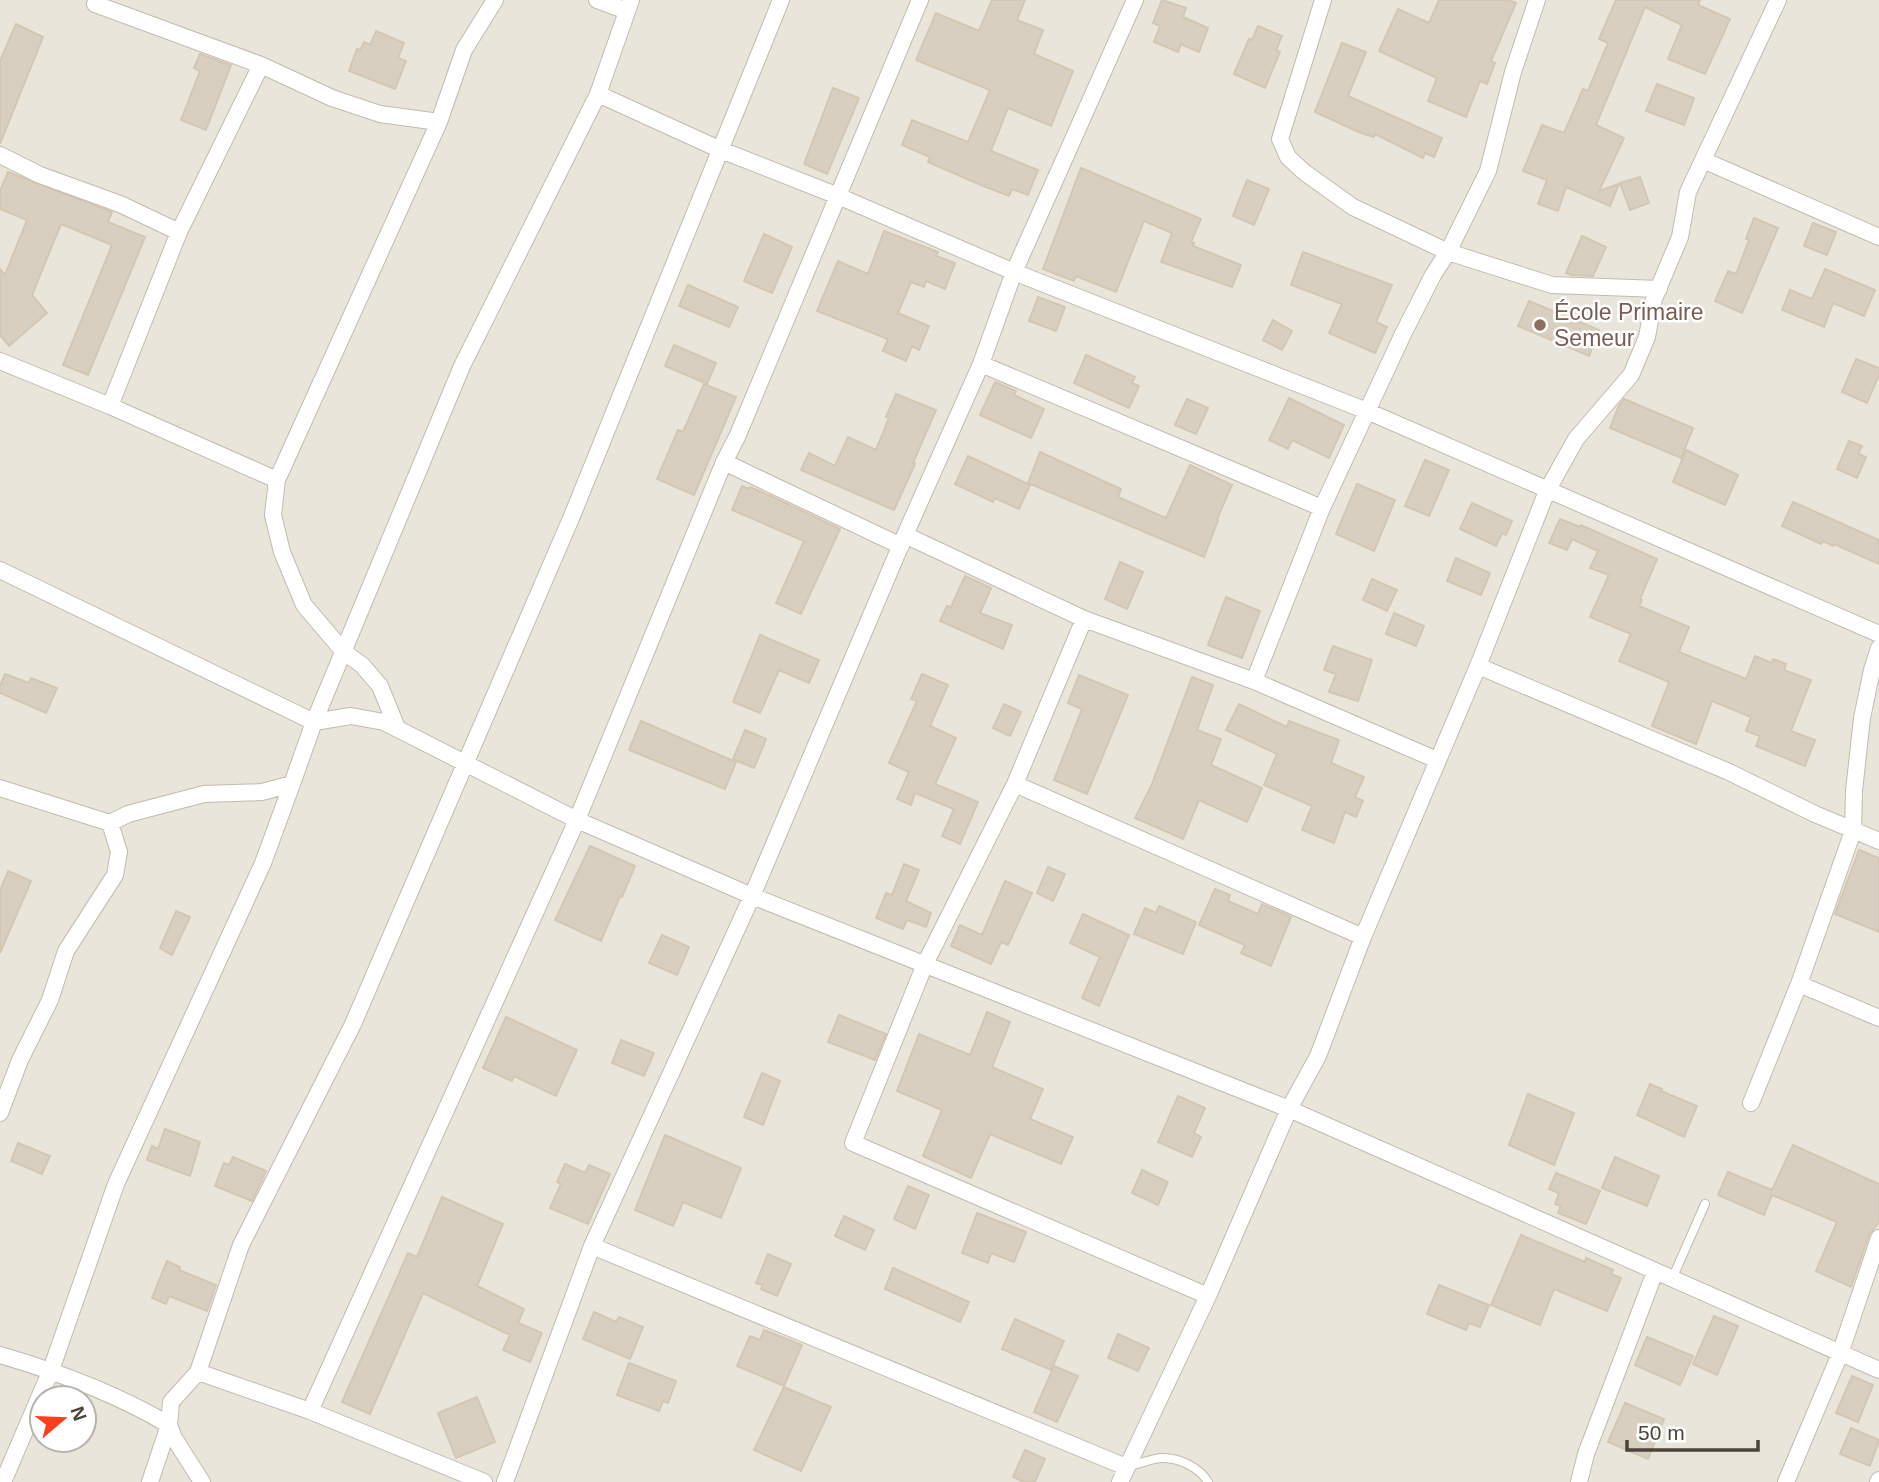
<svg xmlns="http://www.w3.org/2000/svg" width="1879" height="1482" font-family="Arial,sans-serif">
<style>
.residential{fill:#eae5da;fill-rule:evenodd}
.building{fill:#d8cfc1;stroke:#d3c7b4;stroke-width:2}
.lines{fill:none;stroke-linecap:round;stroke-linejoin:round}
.service-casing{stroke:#c2bbae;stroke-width:10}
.minor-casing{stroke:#c2bbae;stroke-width:18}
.service{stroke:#fff;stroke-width:8}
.minor{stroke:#fff;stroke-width:16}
.education-dot{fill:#8d6e63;stroke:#fff;stroke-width:2.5}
.labels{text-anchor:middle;stroke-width:5;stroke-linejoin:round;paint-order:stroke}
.education-label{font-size:23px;fill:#785e54;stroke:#fff;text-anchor:start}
</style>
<rect width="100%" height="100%" fill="#f6f3ec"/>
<path class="residential" d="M0 0H1879V1482H0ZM42 1398H84V1440H42Z"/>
<path class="building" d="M992 0H1025L1017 20 1043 30 1034 54 1073 71 1051 126 1008 108 991 151 1038 170 1028 195 1012 189 1009 196 981 185 928 162 930 157 902 145 912 120 968 142 990 90 916 60 936 13 979 31Z
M1162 0 1186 8 1183 17 1208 28 1199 52 1181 44 1178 52 1154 42 1160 26 1153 23Z
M1439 0H1508L1516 3 1491 61 1495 63 1487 84 1480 81 1466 117 1428 101 1437 78 1379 51 1398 9 1429 23Z
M1616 0H1700L1698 5 1730 19 1705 74 1668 59 1682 25 1645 7 1596 125 1624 138 1599 191 1619 184 1610 206 1566 187 1558 211 1538 204 1547 180 1523 171 1542 125 1564 133 1583 89 1588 91 1608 43 1599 39Z
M16 24 43 37 0 144V61Z
M1258 26 1282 36 1276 50 1280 52 1265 88 1234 74 1249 39 1252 40Z
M376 31 404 43 398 58 406 61 395 89 349 71 357 49 360 50 364 42 370 45Z
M1342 43 1366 52 1348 96 1442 138 1434 157 1425 153 1423 158 1375 134 1374 137 1361 133 1315 112Z
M200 54 231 65 206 130 181 120 200 71 194 68Z
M1657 84 1694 98 1684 125 1646 111Z
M833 88 859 98 827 174 804 164Z
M1081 168 1201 219 1191 242 1194 243 1193 246 1241 265 1232 287 1161 262 1172 233 1144 221 1116 292 1076 276 1074 281 1043 269Z
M8 172 112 212 108 222 145 237 88 375 63 365 112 245 61 224 32 295 47 313 9 346 0 335V269L5 275 27 220 0 209V191Z
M1640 177 1649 203 1630 210 1620 183Z
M1247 180 1269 189 1254 225 1233 216Z
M1754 218 1778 228 1742 313 1715 301 1728 271 1736 274 1749 240 1746 239Z
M1813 223 1836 232 1827 255 1804 246Z
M884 231 938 252 936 256 955 263 945 289 926 281 924 287 911 282 898 313 929 326 919 350 912 346 906 361 883 351 888 339 817 311 838 261 868 274Z
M764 234 792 247 772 293 744 281Z
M1582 236 1606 247 1593 276 1572 275 1566 273Z
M1303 252 1392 285 1376 322 1387 327 1375 353 1329 333 1342 304 1291 285Z
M1825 269 1875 290 1864 316 1833 303 1824 327 1782 310 1790 290 1812 299Z
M688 285 738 307 729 327 679 306Z
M1038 297 1065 307 1056 331 1029 321Z
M1529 301 1599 330 1589 356 1518 326Z
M1273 320 1292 331 1282 350 1263 340Z
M674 345 716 363 707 384 665 366Z
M1086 355 1135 377 1132 383 1139 386 1129 408 1074 383Z
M1856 359 1879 368V375L1867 403 1842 392Z
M995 382 1016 391 1014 395 1044 409 1031 438 980 415Z
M704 384 736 397 694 495 657 479 678 430 683 432Z
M896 394 936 410 913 463 915 464 894 510 801 470 809 453 835 466 848 437 876 450 889 418 886 417Z
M1289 398 1344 425 1329 458 1292 440 1288 449 1269 440Z
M1187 399 1208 408 1196 434 1175 425Z
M1624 399 1693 428 1681 458 1610 428 1619 405Z
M1849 441 1862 446 1858 454 1866 457 1857 478 1837 469Z
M1686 450 1738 475 1725 505 1673 482Z
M1040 452 1121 489 1118 497 1166 518 1190 465 1232 485 1217 519 1218 520 1204 557 1028 483Z
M968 456 1030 485 1019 509 995 498 993 502 955 484Z
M1425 460 1449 470 1429 516 1405 506Z
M1357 484 1395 500 1374 551 1336 534Z
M742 486 749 489 750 487 773 497 840 529 801 614 776 603 804 541 732 510Z
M1793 502 1879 540V564L1834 544 1833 546 1823 541 1821 544 1782 526Z
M1472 503 1512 521 1506 535 1502 533 1496 546 1460 529Z
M1560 519 1580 527 1581 525 1657 559 1640 599 1642 600 1639 606 1689 627 1679 652 1746 679 1755 656 1772 663 1773 659 1786 664 1784 670 1811 680 1791 731 1815 740 1805 766 1756 746 1760 736 1746 731 1751 717 1712 701 1696 744 1652 726 1669 682 1619 661 1631 634 1590 617 1609 575 1590 568 1598 551 1572 539 1567 550 1549 543Z
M1456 558 1490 573 1481 595 1447 581Z
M1120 562 1143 572 1127 609 1105 599Z
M965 576 991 588 980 613 1012 625 1003 649 940 621 947 606 951 607Z
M1372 579 1397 590 1387 611 1363 600Z
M1226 597 1260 611 1242 658 1208 645Z
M1394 613 1424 626 1416 646 1386 634Z
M760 635 819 660 809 683 779 670 760 713 733 702Z
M1333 646 1372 660 1358 701 1329 692 1336 674 1324 670Z
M5 674 29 683 31 678 57 688 46 713 0 693V686Z
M922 674 948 685 930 726 956 738 935 784 978 802 960 844 942 836 954 809 915 793 911 805 897 799 909 772 889 763 917 701 911 699Z
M1079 675 1128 695 1087 794 1054 780 1082 709 1068 703Z
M1192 677 1213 685 1197 730 1221 739 1211 765 1262 788 1247 822 1199 800 1183 839 1135 818 1152 784Z
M1004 704 1021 712 1010 736 993 728Z
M1239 704 1287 727 1289 721 1339 740 1331 763 1364 777 1355 797 1363 801 1356 817 1345 812 1334 843 1302 830 1312 806 1264 785 1277 754 1226 730Z
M641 721 736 762 725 789 629 750Z
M745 730 766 739 754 768 733 759Z
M590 846 635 866 622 897 620 896 601 941 555 920Z
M1859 850 1879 858V932L1835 914Z
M904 864 919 870 906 901 931 913 926 927 907 920 903 929 876 918 886 893 892 895Z
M1048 867 1065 874 1053 901 1037 893Z
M8 871 31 881 0 953V891Z
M1005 881 1032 893 1008 945 1001 942 991 964 951 946 960 925 982 935Z
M1215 889 1230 895 1228 901 1258 914 1262 904 1291 917 1271 966 1241 953 1245 945 1199 925Z
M1159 906 1196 922 1183 954 1134 934 1145 908 1156 913Z
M176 911 190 917 172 955 160 948Z
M1083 914 1129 935 1099 1006 1082 998 1100 957 1070 943Z
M662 935 689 947 677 975 649 963Z
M987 1012 1010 1022 992 1067 1043 1089 1030 1119 1073 1137 1061 1164 990 1134 971 1178 923 1156 942 1110 897 1091 919 1034 970 1055Z
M839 1015 886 1034 875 1060 828 1042Z
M506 1017 577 1050 556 1096 514 1076 512 1081 483 1068Z
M621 1040 654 1053 644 1076 612 1063Z
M762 1073 780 1081 763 1125 744 1117Z
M1650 1084 1662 1089 1661 1091 1697 1106 1684 1137 1637 1115Z
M1528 1094 1574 1113 1554 1165 1509 1145Z
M1178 1096 1205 1108 1194 1133 1201 1137 1192 1157 1158 1142Z
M165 1129 200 1142 190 1176 147 1160 152 1146 158 1149Z
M665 1135 741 1168 721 1218 683 1202 673 1226 635 1210Z
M18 1143 50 1156 42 1174 11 1161Z
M1793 1145 1879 1184V1222L1869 1235 1851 1287 1816 1271 1837 1222 1772 1195 1764 1215 1718 1195 1728 1172 1772 1190Z
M233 1157 266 1171 252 1201 215 1186 224 1163 229 1165Z
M1615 1157 1659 1176 1647 1206 1602 1188Z
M565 1164 585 1173 589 1165 610 1174 588 1224 550 1208 561 1184 557 1182Z
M1142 1170 1168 1182 1158 1205 1132 1193Z
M1556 1173 1600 1191 1586 1224 1558 1213 1561 1206 1555 1204 1559 1193 1549 1189Z
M908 1186 929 1195 915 1229 894 1219Z
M442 1197 503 1224 477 1286 524 1309 518 1323 542 1333 530 1362 503 1350 510 1335 423 1293 370 1414 342 1402 408 1253 417 1257Z
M977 1213 1026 1232 1014 1262 991 1253 988 1263 962 1253Z
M844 1216 874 1230 865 1250 835 1236Z
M1521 1235 1585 1262 1586 1258 1613 1270 1611 1274 1621 1278 1607 1311 1554 1289 1540 1325 1491 1305Z
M768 1254 791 1264 777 1296 761 1289 763 1285 756 1283Z
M167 1261 180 1267 179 1270 216 1285 207 1311 169 1296 166 1304 152 1298Z
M893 1268 969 1302 960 1322 885 1289Z
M1439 1285 1489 1305 1480 1327 1469 1323 1466 1330 1427 1314Z
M594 1312 616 1322 619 1317 643 1327 630 1359 583 1339Z
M1714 1316 1738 1326 1717 1375 1693 1364Z
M1015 1319 1064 1341 1051 1370 1002 1349Z
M764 1330 802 1345 784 1386 737 1366 750 1336 760 1340Z
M1118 1334 1149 1348 1138 1371 1108 1358Z
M1647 1337 1693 1356 1680 1385 1635 1365Z
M629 1363 676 1381 668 1403 663 1401 659 1411 617 1395Z
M1054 1366 1078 1376 1057 1422 1034 1412Z
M1852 1376 1873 1385 1858 1422 1836 1413Z
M784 1387 831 1407 801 1471 754 1450Z
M477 1397 495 1442 456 1458 438 1413Z
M1625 1403 1664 1419 1648 1459 1608 1442Z
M1851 1428 1879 1440 1870 1466 1840 1454Z
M1025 1450 1045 1459 1035 1482H1024L1013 1477Z"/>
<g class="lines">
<g class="service-casing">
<path id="service" d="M1672 1279 1705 1204
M1129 1466C1139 1464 1153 1458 1163 1458 1180 1458 1200 1468 1208 1482"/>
</g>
<g class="minor-casing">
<path id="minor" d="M597 0 627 11
M1323 0 1280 139 1288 157 1304 172 1353 207 1448 252 1552 285 1659 289
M95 4 261 65 332 98 380 114 439 122 464 50 495 0
M598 94 721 150 838 196 1014 272 1367 411 1879 634
M0 155 40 175 120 204 179 232 110 406
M1703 160 1879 237
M179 232 261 65
M0 361 110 406 277 480
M981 364 1322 508
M724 462 901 546
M905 535 1084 619 1254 681 1437 760
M0 570 314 722 351 716 384 722 577 820 752 896 1289 1109 1879 1370
M1084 619 1015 784 925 964 853 1143 1208 1296
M1478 666 1729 772 1815 814 1879 841
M1254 681 1322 508 1403 334 1433 275 1448 252 1488 171 1513 72 1537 0
M397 728 380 686 362 665 344 652 304 605 282 552 273 515 277 480 439 122
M1015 784 1363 937
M0 788 110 823 128 814 204 794 262 792 292 784 314 722 462 366 598 94 631 0
M1799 984 1879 1018
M1751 1103 1799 984 1853 831 1854 791 1862 718 1872 670 1879 648
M0 1113 20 1060 50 1000 66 951 115 875 119 852 110 823
M592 1246 1126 1467
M0 1355C58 1372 117 1394 169 1425L174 1438 202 1482
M198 1372 310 1411 484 1482
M310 1411 577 820 724 462 737 437 920 0
M3 1482 51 1370 116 1184 263 863 292 784
M150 1482 169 1425 171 1402 198 1372 241 1245 353 1024 572 516 781 0
M505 1482 592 1246 752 896 905 535 981 364 1014 272 1135 0
M1120 1482 1208 1296 1289 1109 1318 1056 1363 937 1478 666 1547 491 1576 439 1631 375 1647 337 1654 299 1680 237 1688 192 1778 0
M1579 1482 1586 1454 1655 1272
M1786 1482 1840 1354 1879 1238
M1878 1482 1879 1480"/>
</g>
<use href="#service" class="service"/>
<use href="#minor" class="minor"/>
</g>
<circle class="education-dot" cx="1540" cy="325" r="7"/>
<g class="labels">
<g class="education-label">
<text x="1554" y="320">École Primaire<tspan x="1554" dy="26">Semeur</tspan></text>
</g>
</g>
<g transform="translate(63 1419) rotate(71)"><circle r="33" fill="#ffffff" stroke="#b7b4b0" stroke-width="2"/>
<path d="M0-5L12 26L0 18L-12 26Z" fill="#fc3f1d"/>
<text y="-10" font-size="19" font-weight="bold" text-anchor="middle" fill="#4b4439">N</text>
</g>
<path d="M1627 1440v10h131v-10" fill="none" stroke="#4b4439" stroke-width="3.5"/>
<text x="1638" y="1440" font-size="21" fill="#4b4439" stroke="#ffffff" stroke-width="5" paint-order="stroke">50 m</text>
</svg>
